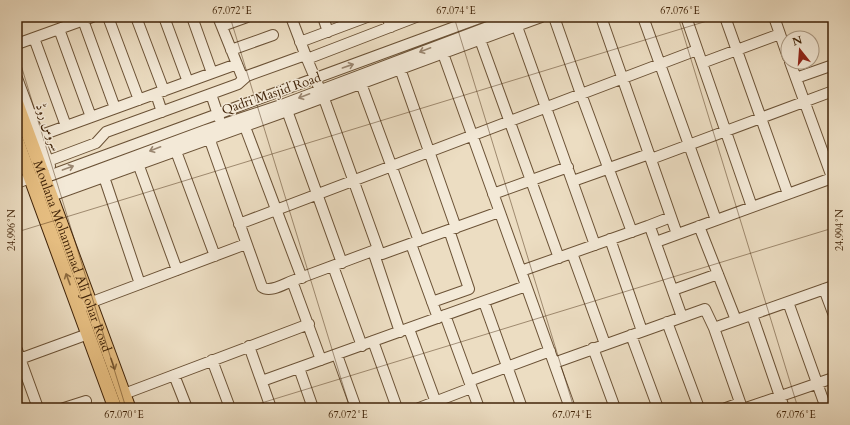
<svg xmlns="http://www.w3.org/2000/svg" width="850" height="425" font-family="Cardo,Amiri,serif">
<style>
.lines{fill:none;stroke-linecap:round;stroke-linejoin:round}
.minor-casing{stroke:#6b5236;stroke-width:12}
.major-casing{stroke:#402308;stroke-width:15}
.minor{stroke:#f3e9d7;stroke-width:10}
.major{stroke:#e6be81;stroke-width:13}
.oneway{stroke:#9a8670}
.oneway2{stroke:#8b693e}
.ticks{fill:none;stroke:#402308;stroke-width:1;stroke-opacity:0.45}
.labels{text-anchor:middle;stroke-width:3;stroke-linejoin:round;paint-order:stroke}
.street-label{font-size:13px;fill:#402308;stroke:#f3e9d7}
.neatline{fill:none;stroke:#402308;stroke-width:1.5}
.ticks-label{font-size:10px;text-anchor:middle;fill:#402308}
</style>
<rect width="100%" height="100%" fill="#ecddc2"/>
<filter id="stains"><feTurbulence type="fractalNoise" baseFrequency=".005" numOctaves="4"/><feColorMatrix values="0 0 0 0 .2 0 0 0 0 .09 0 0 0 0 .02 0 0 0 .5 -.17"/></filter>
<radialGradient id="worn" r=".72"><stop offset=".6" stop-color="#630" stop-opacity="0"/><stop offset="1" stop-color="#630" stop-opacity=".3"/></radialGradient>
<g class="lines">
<g class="minor-casing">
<path id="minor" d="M108 17 139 100
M136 17 164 91
M164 17 188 82
M192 17 212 73
M218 17 243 79
M291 17 307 59 326 104 378 249
M323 17 328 32
M387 17 391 27
M554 17 581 94 632 232
M601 17 677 234
M643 17 716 220
M686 17 752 207
M725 17 788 194
M774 17 788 57
M833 17V18
M83 20 115 108
M515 21 595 245
M222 26 247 17
M59 29 91 117
M478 34 559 258
M34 38 66 126
M300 42 367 17
M17 44 92 17
M441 48 570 408
M231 50 273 35
M307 59 416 17
M790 62 833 180
M398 63 456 228
M702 63 780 34
M17 78 50 166
M359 78 419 241
M796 78 833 65
M156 94 162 112
M211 94 219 118
M285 105 342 263
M242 119 302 278
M207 132 262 287C270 293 284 284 292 281L321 360
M39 136 237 64
M174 146 215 256
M136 158 177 270
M651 159 833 91
M48 161 96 143 106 132 238 84 247 76 305 55
M102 171 140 284
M38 180 482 17
M573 181 649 154
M17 183 30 178
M41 191 206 130 284 104 514 17
M493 194 568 167
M51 196 287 111 541 17
M239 224 697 50
M648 226 671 217
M699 226 736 320
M610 239 642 331
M656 242 832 178
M411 244 438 318
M373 251 400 332
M572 253 605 344
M333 266 362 346
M521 271 648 226 650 227 682 317
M292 281 378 249 380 254H382L499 212
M824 289 833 313
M673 290 718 274
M432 302 469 289 449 230
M484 302 522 408
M788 302 826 408
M84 305 246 244
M445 315 479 408
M752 315 784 408
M667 322 699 408
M714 328 833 286
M409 329 438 408
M631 335 658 408
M373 341 397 408
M249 346 271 408
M593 348 615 408
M17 350 38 408
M337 355 356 408
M17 360 88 334
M212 360 230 408
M554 363 705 309 714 328 742 408
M299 368 313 408
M174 375 187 408
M262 381 526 286
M469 381 550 351
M124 394 309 324
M64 408 86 401
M419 408 471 388
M726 408 740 403
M746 408 833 378"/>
</g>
<g class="major-casing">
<g id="major">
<path id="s1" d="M17 104 129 408"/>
<path d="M17 141 115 408"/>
</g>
</g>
<use href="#minor" class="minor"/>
<use href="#major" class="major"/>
</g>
<defs><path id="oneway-shaft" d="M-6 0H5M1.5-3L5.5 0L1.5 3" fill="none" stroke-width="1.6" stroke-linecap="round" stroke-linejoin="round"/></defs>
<g class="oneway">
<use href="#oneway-shaft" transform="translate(425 50) rotate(159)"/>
<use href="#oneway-shaft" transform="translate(348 66) rotate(-19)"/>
<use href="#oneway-shaft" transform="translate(304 96) rotate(159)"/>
<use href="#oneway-shaft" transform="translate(155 149) rotate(159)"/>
<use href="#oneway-shaft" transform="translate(68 168) rotate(-20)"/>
</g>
<g class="oneway2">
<use href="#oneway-shaft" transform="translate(68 279) rotate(-110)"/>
<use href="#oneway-shaft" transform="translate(113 364) rotate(70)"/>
</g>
<path class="ticks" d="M230 17 350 408M454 17 574 408M678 17 798 408M17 52 126 408M17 232 720 17M245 408 833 228"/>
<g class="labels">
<g class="street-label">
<text transform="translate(271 93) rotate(-19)" y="5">Qadri Masjid Road</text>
<text transform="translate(49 127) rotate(70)" y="5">سروس روڈ</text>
<text dy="5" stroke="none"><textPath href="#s1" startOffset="162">Moulana Mohammad Ali Johar Road</textPath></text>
</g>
</g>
<rect width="850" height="425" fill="none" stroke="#ecddc2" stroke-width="44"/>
<g transform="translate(800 50) rotate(343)"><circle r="19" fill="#f3e9d7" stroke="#ab9a84"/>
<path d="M0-3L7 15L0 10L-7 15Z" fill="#8f2418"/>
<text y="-6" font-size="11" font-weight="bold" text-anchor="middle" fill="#402308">N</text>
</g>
<rect x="22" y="22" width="806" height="381" class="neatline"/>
<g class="ticks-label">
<text x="232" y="14">67.072°E</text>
<text x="456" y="14">67.074°E</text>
<text x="680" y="14">67.076°E</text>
<text transform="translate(839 230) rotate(-90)" y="4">24.994°N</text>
<text transform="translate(11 230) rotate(-90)" y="4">24.996°N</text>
<text x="124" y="418">67.070°E</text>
<text x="348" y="418">67.072°E</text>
<text x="572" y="418">67.074°E</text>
<text x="796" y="418">67.076°E</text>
</g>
<rect width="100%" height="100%" filter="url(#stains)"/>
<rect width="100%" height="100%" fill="url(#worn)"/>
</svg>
